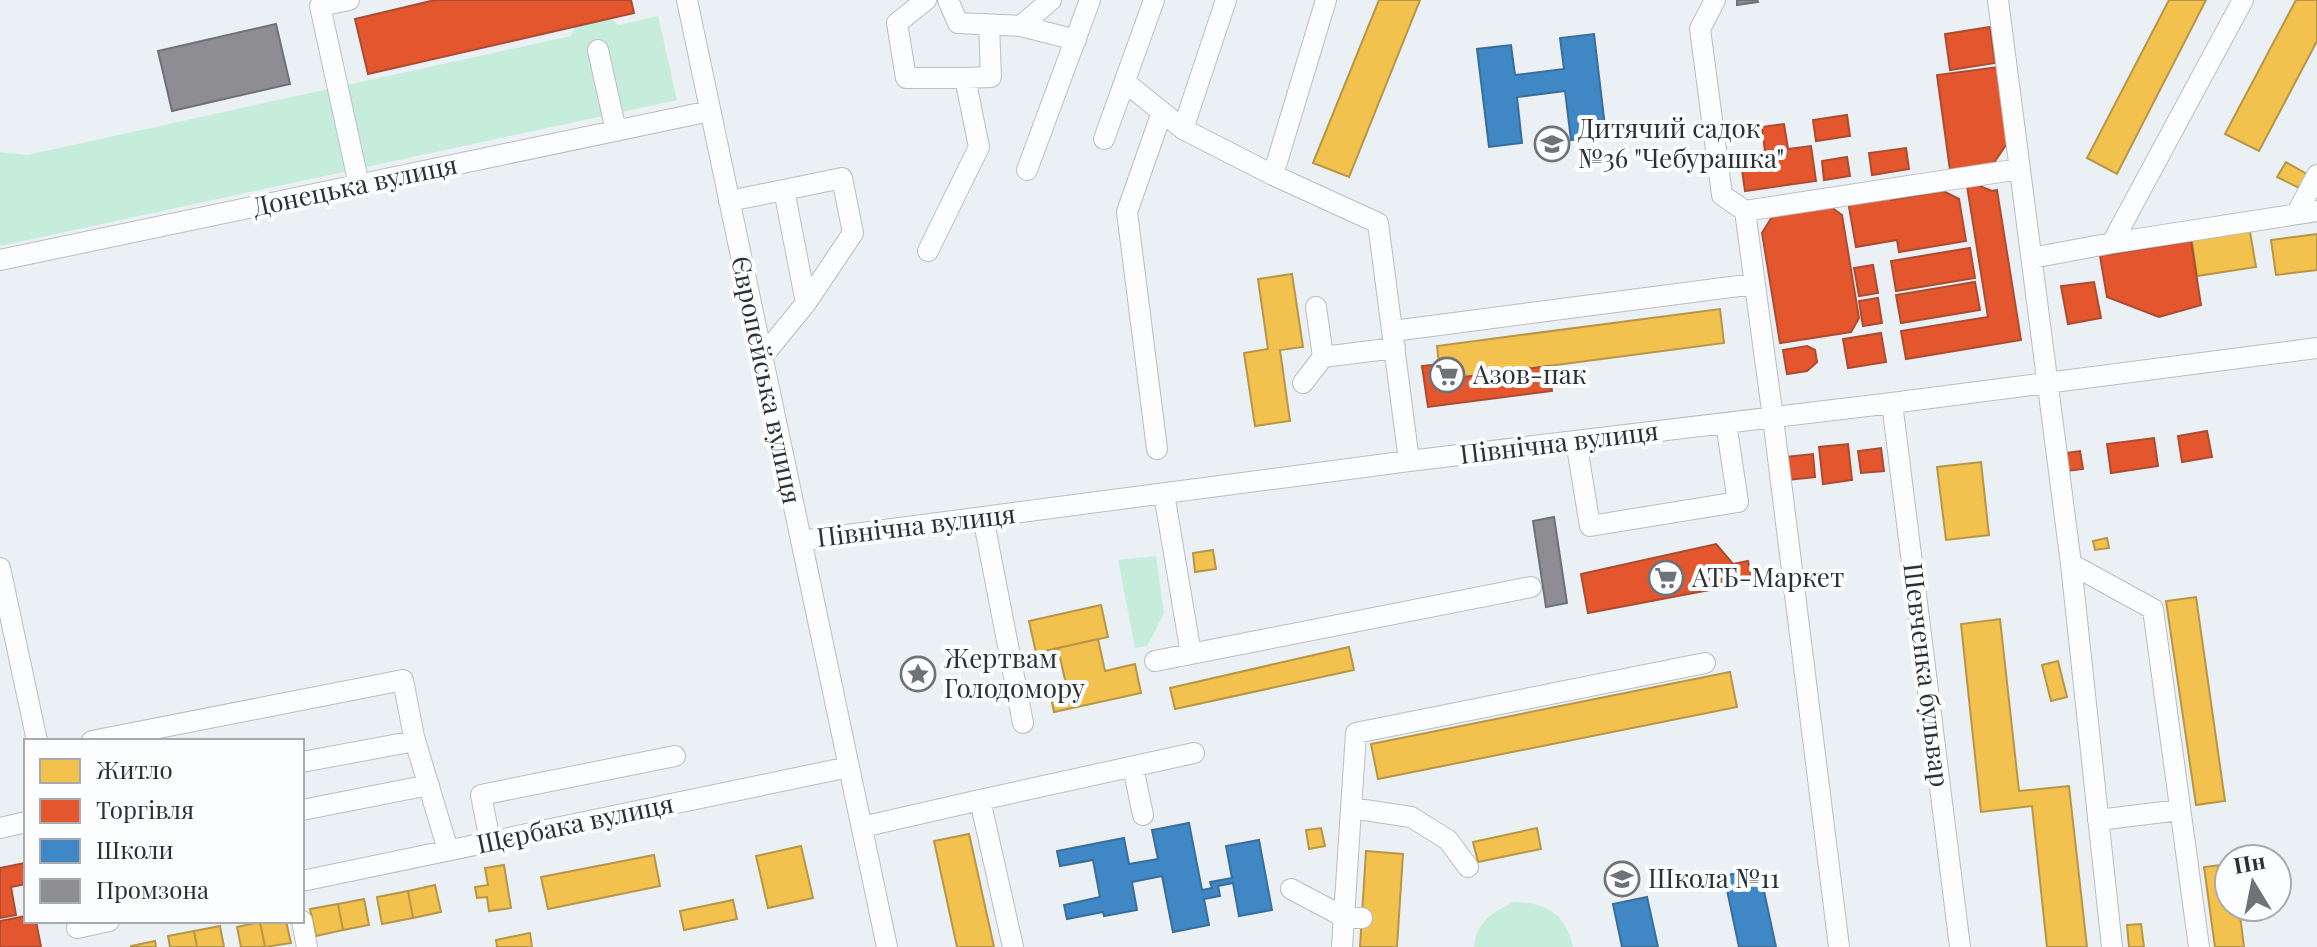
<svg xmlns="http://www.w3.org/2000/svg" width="2317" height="947" font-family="'Playfair Display',serif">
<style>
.green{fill:#c6eddc}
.homes{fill:#f2c14e;stroke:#b79646;stroke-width:2}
.shops{fill:#e4572e;stroke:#ad4b30;stroke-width:2}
.schools{fill:#3f88c5;stroke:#396e99;stroke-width:2}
.industry{fill:#8d8d92;stroke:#707176;stroke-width:2}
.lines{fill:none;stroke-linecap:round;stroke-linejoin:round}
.minor-casing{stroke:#babdc1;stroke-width:22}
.minor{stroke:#fcfdfe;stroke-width:20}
.labels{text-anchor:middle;stroke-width:8;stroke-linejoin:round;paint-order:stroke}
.poi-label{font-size:26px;fill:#2c3033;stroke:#fbfdfe;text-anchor:start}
.street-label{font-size:26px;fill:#2c3033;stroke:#fbfdfe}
</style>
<rect width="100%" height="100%" fill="#ebf0f5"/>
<path class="green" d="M658 16 677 100 0 246V152L27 155 571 36 575 27 610 18 619 25Z
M1156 556 1164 614 1147 646 1135 648 1118 560Z
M1514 902C1546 902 1566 914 1573 947H1474C1475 923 1494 911 1514 902Z"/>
<path class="homes" d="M1379 0H1420L1349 177 1313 163Z
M2169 0H2206L2117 174 2087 158Z
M2296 0H2317V41L2259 151 2225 134Z
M2286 162 2307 174 2299 188 2277 177Z
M2249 226 2256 267 2197 276 2191 235Z
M2317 234V270L2276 275 2271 240Z
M1292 274 1303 347 1280 350 1290 421 1255 426 1244 353 1268 349 1258 279Z
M1720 309 1724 343 1441 380 1437 346Z
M1981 462 1989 535 1946 540 1937 467Z
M2107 538 2109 548 2095 550 2093 541Z
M1213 550 1216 569 1195 572 1193 553Z
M2196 597 2225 801 2196 805 2166 601Z
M1101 605 1108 637 1036 653 1029 621Z
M2000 619 2019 791 2069 786 2087 947H2047L2032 806 1981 812 1961 624Z
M1098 639 1105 671 1135 664 1141 693 1054 712 1050 693 1067 689 1058 648Z
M1349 647 1354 670 1175 709 1170 688Z
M2058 661 2067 697 2051 701 2042 665Z
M1730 672 1737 707 1378 779 1371 744Z
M1321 828 1325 846 1309 849 1306 830Z
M1537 828 1541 849 1478 862 1473 842Z
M969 834 974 856 994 947H957L934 841Z
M801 846 813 898 768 908 756 856Z
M1366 851 1403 854 1397 947H1360Z
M654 855 660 886 548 909 541 877Z
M2229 864V907H2239L2244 947H2215L2204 867Z
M504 865 511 908 489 911 487 897 477 898 475 887 488 885 485 868Z
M435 885 441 912 413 918 408 891Z
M408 891 413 918 382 924 377 897Z
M364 899 369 925 343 930 338 904Z
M733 900 737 919 684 930 680 911Z
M338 904 343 930 316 936 310 909Z
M267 921H286L291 943 265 947 260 922Z
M260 922 265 947H241L237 927Z
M2141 924 2144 947H2129L2127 925Z
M220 926 224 947H197L194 931Z
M194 931 197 947H170L168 936Z
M530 933 532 947H497L496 940Z
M155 941 156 947H131V946Z"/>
<path class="shops" d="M435 0H631L634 13 368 74 355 19Z
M1990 27 1995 63 1950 70 1945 34Z
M1998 67 2008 142 1993 164 1950 170 1937 75Z
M1847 115 1850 136 1816 141 1813 120Z
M1784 124 1788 149 1811 146 1816 181 1745 191 1740 155 1765 152 1762 127Z
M1906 148 1909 169 1872 175 1869 153Z
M1847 157 1850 176 1824 180 1822 161Z
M1977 185 1992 191 1997 190 2021 340 1906 359 1901 331 1988 317 1967 186Z
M1943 191 1959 199 1966 241 1899 252 1897 240 1856 247 1849 207 1862 197 1890 192 1891 200Z
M1831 207 1842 215 1859 318 1851 332 1780 343 1762 233 1772 217Z
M2191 241 2201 305 2159 317 2107 297 2100 256Z
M1970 248 1975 278 1896 291 1891 261Z
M1873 265 1878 293 1859 296 1854 268Z
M1975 282 1980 310 1901 323 1896 295Z
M2094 282 2101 318 2068 324 2061 286Z
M1878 298 1882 323 1863 326 1859 301Z
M1881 333 1886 362 1848 368 1843 339Z
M1807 346 1815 350 1817 362 1807 371 1787 374 1783 350Z
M1439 364 1441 380 1549 366 1552 391 1428 407 1422 366Z
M2207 431 2212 457 2182 462 2178 436Z
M2154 438 2158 466 2111 473 2107 444Z
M1848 444 1852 480 1823 484 1819 447Z
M1881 448 1884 471 1861 473 1858 451Z
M2080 451 2083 469 2067 471 2065 453Z
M1813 454 1815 477 1788 480 1786 457Z
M1716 544 1733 564 1748 561 1752 582 1588 613 1581 574Z
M25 863 26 884 11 887 16 915 0 918V868Z
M26 916V921H36L41 947H0V921Z"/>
<path class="schools" d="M1594 34 1606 135 1571 140 1565 91 1517 97 1522 143 1489 147 1477 49 1511 45 1515 75 1564 69 1560 38Z
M1189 823 1202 890 1212 888 1210 882 1232 878 1226 846 1259 840 1272 910 1239 916 1233 883 1218 886 1220 896 1204 899 1209 925 1173 932 1162 876 1132 882 1137 910 1104 916 1103 912 1067 919 1064 905 1100 897 1093 860 1060 866 1057 851 1124 838 1129 864 1158 859 1152 830Z
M1759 868 1776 947H1739L1724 876Z
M1647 897 1658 947H1622L1613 904Z"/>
<path class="industry" d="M1737 0H1757L1758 2 1737 5Z
M276 24 290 84 172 111 158 51Z
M1554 517 1567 603 1546 607 1533 521Z"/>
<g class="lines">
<g class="minor-casing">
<path id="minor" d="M349 0 320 6 359 185
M687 0 887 947
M926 0 897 23 906 78H965L979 147 928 251
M948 0 958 23 1021 26 1076 40
M1326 0 1273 175 1378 223 1409 461
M1715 0 1700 29 1722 195 1745 211 1773 418 1839 947
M1998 0 2071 564 2112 947
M1021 26 1051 0
M598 50 616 131
M965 78 991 77 989 25
M1125 82 1183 129 1273 175
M1183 129 1226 0
M1104 139 1154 0
M1027 170 1090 0
M784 190 842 178 853 233 806 303
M729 201 784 190 806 303 762 357
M1745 211 2020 169
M2297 213 2317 175
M2112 243 2243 0
M2032 258 2112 243 2317 211
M0 260 710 111
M1316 307 1323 357 1395 348
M1393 331 1754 284
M1303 383 1323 357
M1892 403 1960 947
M1576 441 1590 526 1738 502 1726 423
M1157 449 1127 212 1162 112
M1164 494 1191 654
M983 517 1023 723
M801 541 1409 461 1892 403 2317 348
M2071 564 2153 609 2199 947
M0 568 37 741
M1155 661 1531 587
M92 741 403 680 414 737 448 850
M302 762 415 741
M1133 767 1143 815
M980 800 1194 753
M1351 808 1411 817 1448 840 1468 867
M302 810 429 785
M2098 820 2180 810
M862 827 980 800 1013 947
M0 828 26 822
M490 841 481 795 675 756
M302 881 849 767
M1291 889 1344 917 1362 918
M302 921 307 947
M77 928 109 921
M1342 947 1356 733 1705 663"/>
</g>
<use href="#minor" class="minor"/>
</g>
<defs>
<g id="school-ring" transform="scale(1.8)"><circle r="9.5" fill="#fbfdfe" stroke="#6f7377" stroke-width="1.5"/><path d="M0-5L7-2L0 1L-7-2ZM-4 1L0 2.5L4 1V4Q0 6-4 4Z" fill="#6f7377"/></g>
<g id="supermarket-ring" transform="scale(1.8)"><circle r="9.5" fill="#fbfdfe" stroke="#6f7377" stroke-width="1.5"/><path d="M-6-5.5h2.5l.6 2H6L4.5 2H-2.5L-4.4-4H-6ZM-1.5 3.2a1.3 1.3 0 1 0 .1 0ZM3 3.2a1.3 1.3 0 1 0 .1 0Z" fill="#6f7377"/></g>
<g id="sight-ring" transform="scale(1.8)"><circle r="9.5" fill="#fbfdfe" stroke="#6f7377" stroke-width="1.5"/><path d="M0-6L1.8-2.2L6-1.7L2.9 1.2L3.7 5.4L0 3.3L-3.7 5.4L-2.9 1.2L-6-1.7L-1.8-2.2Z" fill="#6f7377"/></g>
</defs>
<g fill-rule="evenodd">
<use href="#school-ring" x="1552" y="144"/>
<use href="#supermarket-ring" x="1447" y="375"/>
<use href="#supermarket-ring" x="1666" y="578"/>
<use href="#sight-ring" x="918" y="674"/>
<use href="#school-ring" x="1622" y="879"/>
</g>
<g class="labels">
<g class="poi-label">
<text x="1578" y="138">Дитячий садок<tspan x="1578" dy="30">№36 "Чебурашка"</tspan></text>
<text x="1473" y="384">Азов-пак</text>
<text x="1692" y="587">АТБ-Маркет</text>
<text x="944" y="668">Жертвам<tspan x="944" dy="30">Голодомору</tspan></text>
<text x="1648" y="888">Школа №11</text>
</g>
<g class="street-label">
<text transform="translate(355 186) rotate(-12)" y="9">Донецька вулиця</text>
<text transform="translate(766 380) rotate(78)" y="9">Європейська вулиця</text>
<text transform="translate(1559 443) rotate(-7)" y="9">Північна вулиця</text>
<text transform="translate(916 526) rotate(-7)" y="9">Північна вулиця</text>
<text transform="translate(1926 675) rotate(83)" y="9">Шевченка бульвар</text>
<text transform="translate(575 824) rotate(-12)" y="9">Щєрбака вулиця</text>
</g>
</g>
<rect x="24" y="739" width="280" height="184" fill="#fbfdfe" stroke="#a8abad" stroke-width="2"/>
<rect x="40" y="759" width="40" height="24" fill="#f2c14e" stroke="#a8abad" stroke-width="2"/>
<text x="96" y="779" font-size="24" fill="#2c3033">Житло</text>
<rect x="40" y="799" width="40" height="24" fill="#e4572e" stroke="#a8abad" stroke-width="2"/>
<text x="96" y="819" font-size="24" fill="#2c3033">Торгівля</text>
<rect x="40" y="839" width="40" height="24" fill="#3f88c5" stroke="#a8abad" stroke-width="2"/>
<text x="96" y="859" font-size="24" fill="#2c3033">Школи</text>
<rect x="40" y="879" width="40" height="24" fill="#8d8d92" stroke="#a8abad" stroke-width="2"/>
<text x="96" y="899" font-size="24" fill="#2c3033">Промзона</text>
<g transform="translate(2253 883) rotate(350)"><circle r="38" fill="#fbfdfe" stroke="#a8abad" stroke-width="2"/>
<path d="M0-6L14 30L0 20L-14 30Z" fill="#6f7377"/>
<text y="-12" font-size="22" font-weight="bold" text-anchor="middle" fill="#2c3033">Пн</text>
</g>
</svg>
